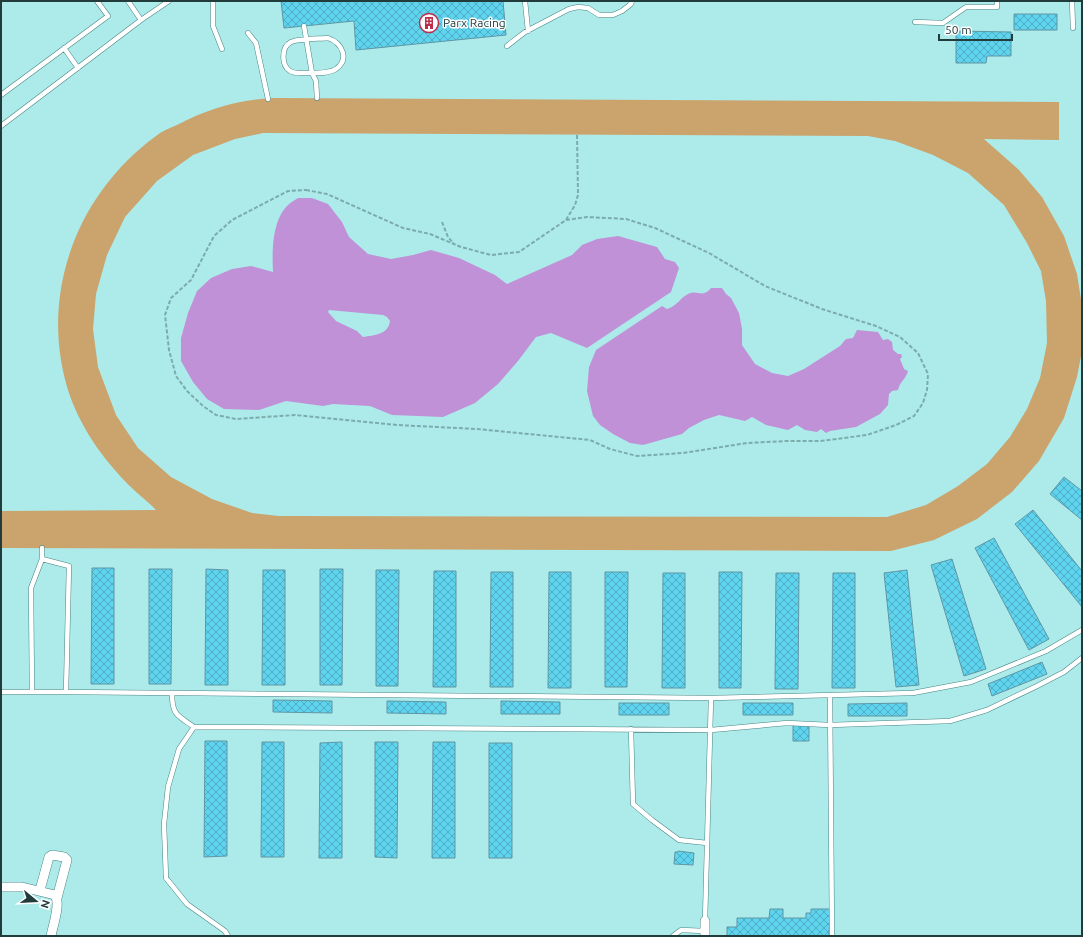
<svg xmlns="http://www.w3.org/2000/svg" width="1083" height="937" font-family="Ubuntu,sans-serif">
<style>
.garden{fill:#cba36d;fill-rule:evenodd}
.water{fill:#c091d7;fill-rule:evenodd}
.building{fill:url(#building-cross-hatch);stroke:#5e96a4}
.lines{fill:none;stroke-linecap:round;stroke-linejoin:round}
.lane-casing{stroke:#488383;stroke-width:5.5}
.street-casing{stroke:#488383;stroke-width:10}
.path{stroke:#7bacab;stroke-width:2;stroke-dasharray:4 2;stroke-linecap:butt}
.lane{stroke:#fff;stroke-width:4.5}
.street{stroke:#fff;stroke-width:9}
.labels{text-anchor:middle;stroke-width:3;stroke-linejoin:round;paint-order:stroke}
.poi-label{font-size:12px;fill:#223b3b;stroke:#fff;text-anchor:start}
</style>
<defs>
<pattern id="building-cross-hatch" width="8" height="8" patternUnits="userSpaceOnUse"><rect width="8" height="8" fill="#5fd4ee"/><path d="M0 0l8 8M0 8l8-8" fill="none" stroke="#4eadc2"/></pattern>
</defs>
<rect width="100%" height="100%" fill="#adebea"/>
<path class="garden" d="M272 98 1059 102V140L984 139 1019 170 1042 197 1064 236 1077 274 1082 306V351L1077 377 1064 418 1039 461 1012 492 977 519 934 540 891 551 1 548V511L156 510C150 503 141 497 134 490 106 463 83 432 70 396 37 299 75 195 156 136 162 131 170 128 177 125 207 109 238 100 272 98ZM263 133 868 136 895 141 933 155 968 173 1004 205 1027 243 1041 271 1046 301 1047 343 1040 378 1027 409 1010 437 987 464 958 486 926 505 887 517 279 516 252 513 212 499 171 477 138 448 116 415 98 367 93 329 96 294 107 255 125 217 157 181 193 155 235 139Z"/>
<path class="water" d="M298 198H312L328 204 342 222 349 237 368 254 391 259 413 255 431 250 459 258 495 275 507 284 572 255 582 245 597 239 618 236 657 247 665 259 675 262 679 268 671 292 587 348 551 333 536 337 518 361 498 384 475 403 443 417 392 415 370 406 333 404 323 406 286 401 259 410 224 409 207 399 193 382 181 361V338L188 313 197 291 211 278 232 269 251 266 273 272C272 252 272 220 288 205 291 202 295 200 298 198ZM329 310 383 315 387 317 390 321C388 335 374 335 363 337L357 331 336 321 328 312Z
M711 288H722L726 294 731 298 739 313 742 329V345L755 364 772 373 788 376 804 369 840 346 846 339 853 338 857 330 878 332 883 340 888 339 892 342 893 350 898 354H901L902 357 900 359 904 369 908 371C906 379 900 381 898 390L892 391 889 394 888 405 880 414 856 427 830 431 826 433 821 429 817 432 805 430 797 425 788 430 766 425 752 417 745 421 719 415 704 420 689 428 682 434 643 445 630 443 613 434 600 425 593 416 587 391 589 367 596 350 662 306 667 309C677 306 680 298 688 294 698 289 702 299 711 288Z"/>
<path class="building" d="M281 1H503L506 35 356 50 354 21 284 28Z
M1014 14H1057V30H1014Z
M956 31 1011 32V56H987L986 63H956Z
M1064 477 1082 491V520L1050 494Z
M1033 510 1082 571V607L1015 524Z
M994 538 1049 639 1029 650 975 548Z
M952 559 986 669 964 676 931 565Z
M92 568H114V684H91Z
M149 569H172L171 684H149Z
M206 569 228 570V685H205Z
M320 569H343L342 685H320Z
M263 570H285V685H262Z
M376 570H399L398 686H376Z
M907 570 919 685 896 687 884 573Z
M434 571H456V687H433Z
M491 572H513V687H490Z
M549 572H571V688H548Z
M605 572H628L627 687H605Z
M719 572H742L741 688H719Z
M663 573H685V688H662Z
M776 573H799L798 689H775Z
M833 573H855V688H832Z
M1042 662 1047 674 992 696 988 684Z
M273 700 332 701V713L273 712Z
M387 701 446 702V714L387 713Z
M501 701 560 702V714H501Z
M619 703H669V715H619Z
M743 703H793V715H743Z
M907 703V716H848V704Z
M793 725H809V741H793Z
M205 741H227V856L204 857Z
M262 742H284V857H261Z
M342 742V858H319L320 743Z
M375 742H398L397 858 375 857Z
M433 742H455V858H432Z
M489 743H512V858H489Z
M678 851 694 853 693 865 674 864 675 852H678Z
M770 909H783V918H806V913H811V909H830L829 936H727V927H737V918H769Z"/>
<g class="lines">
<g class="lane-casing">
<path id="lane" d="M128 1 141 20
M213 1V26L222 49
M525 1 528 31
M1072 1 1073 28
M915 22 943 23 966 7H997V1
M304 26 312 73 316 81 317 98
M248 33 256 43 268 99
M328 38C342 43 350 59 336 69 328 74 315 73 305 73 301 73 295 74 290 71 281 65 281 47 291 42 301 38 318 39 328 38Z
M507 46 525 32 569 9 578 7 588 8 599 15H613L622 11 631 4 632 1
M64 48 78 68
M1 95 108 16 97 1
M1 126 141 20 169 1
M42 548V559L69 566 66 692
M1 692H66L711 698 913 693 971 682 1046 651 1082 630
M32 692 31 588 42 559
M172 693C172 715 177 715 194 727
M830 696 832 936
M631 729 633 804 652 820 679 840 707 843
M705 921 711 698
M228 936 225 931 187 904 166 878 164 824 168 787 179 749 194 727 711 730 787 723 830 725 950 721 987 710 1037 686 1064 672 1082 658
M673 936 681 930 705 931"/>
</g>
<g class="street-casing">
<path id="street" d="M1 887H22L55 895C61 904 53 925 51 936
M40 890 49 857 52 855 64 857 67 860 57 898
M705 936V921"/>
</g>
<path class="path" d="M306 190 327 194 403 228 430 234 461 247 491 255 519 252 566 220 587 217 626 219 655 228 709 253 765 286 822 309 876 326 900 337 918 353 928 374 927 390 923 403 914 416 896 425 867 435 820 441H787L747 443 683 453 637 456 610 449 590 440 477 429 397 425 295 415 236 419 216 415 203 406 187 391 176 376 169 350 165 315 171 298 191 280 214 236 232 220 288 191Z
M566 220 575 205 578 195 577 135
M442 222 448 237 454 244"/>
<use href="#lane" class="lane"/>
<use href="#street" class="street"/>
</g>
<defs>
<g id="building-ring" transform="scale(1)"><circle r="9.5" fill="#fff" stroke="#bd2c4a" stroke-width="1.5"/><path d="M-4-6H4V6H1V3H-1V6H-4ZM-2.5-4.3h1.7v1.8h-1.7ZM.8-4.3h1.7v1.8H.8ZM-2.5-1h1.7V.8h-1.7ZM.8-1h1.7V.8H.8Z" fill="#bd2c4a"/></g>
</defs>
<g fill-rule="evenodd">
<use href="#building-ring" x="429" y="23"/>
</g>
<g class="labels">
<g class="poi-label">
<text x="443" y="27">Parx Racing</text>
</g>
</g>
<rect width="1083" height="937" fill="none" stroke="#223b3b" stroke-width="4"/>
<g transform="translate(36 901) rotate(108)" stroke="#ffffff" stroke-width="3" paint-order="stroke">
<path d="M0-3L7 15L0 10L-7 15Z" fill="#223b3b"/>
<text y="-6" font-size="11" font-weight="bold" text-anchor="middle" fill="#223b3b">N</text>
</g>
<path d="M939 34v6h73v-6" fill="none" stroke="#223b3b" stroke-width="2"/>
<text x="945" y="34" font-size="12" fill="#223b3b" stroke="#ffffff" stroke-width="3" paint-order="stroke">50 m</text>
</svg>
